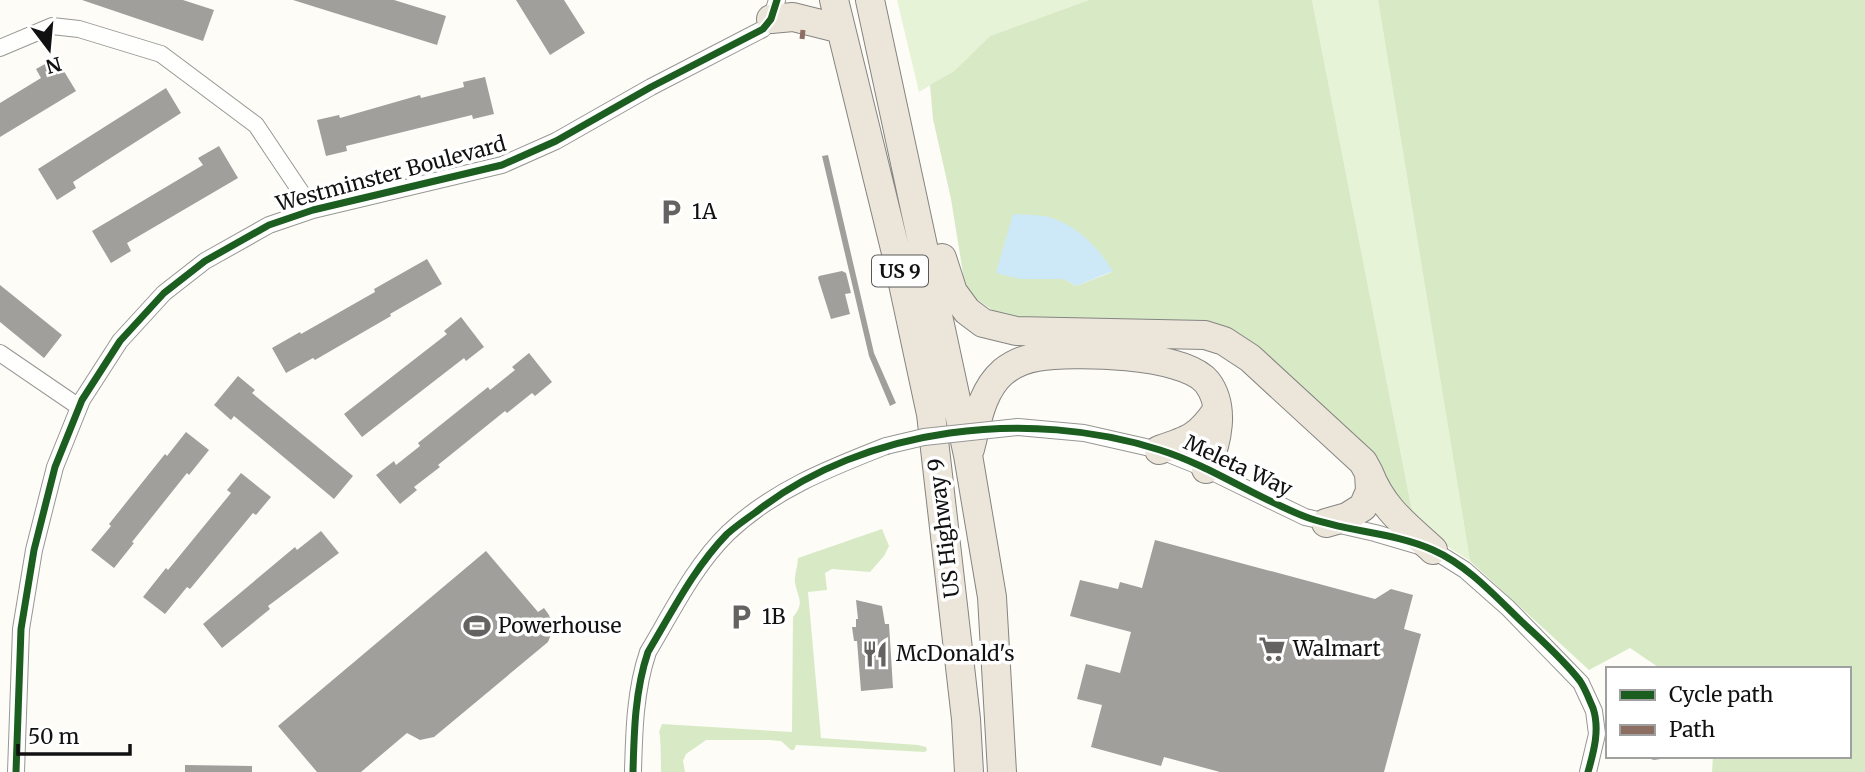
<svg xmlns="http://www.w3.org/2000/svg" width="1865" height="772" font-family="Merriweather,serif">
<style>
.green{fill:#e7f3d7}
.forest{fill:#d8eac5;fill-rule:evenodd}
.water{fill:#cde8f7}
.building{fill:#a19f9c}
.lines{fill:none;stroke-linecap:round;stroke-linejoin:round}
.minor-casing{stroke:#979795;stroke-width:18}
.trunk-casing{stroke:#858482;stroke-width:30}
.minor{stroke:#fffffe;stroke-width:16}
.trunk{stroke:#ece5da;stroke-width:28}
.minor-bridge-casing{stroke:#979795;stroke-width:18;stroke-linecap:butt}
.minor-bridge{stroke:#fffffe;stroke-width:16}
.quiet{stroke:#8d6e63;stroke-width:5;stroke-dasharray:10 5;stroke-linecap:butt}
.cycleway-casing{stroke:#fff;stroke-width:11}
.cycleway{stroke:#1b5e20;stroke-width:7}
.labels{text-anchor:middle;stroke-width:7;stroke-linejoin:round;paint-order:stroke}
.shield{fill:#fff;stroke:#585858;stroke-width:2}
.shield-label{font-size:19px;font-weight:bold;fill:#111}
.street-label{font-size:21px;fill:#111;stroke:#fff}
.poi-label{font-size:21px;fill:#111;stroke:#fff;text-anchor:start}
</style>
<rect width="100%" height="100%" fill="#fdfcf7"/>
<path class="green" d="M897 0H1089L990 36 954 71 919 92Z
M1312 0H1378L1470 561 1415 526Z"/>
<path class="forest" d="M1089 0H1312L1415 526 1394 512 1351 432 1234 334 1010 322 966 292 951 199 933 119 930 85 954 71 990 36ZM1112 272 1076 286 1064 279Z
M1378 0H1865V772H1712L1713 756H1849V669H1661L1630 648 1589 670 1470 561Z
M882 529 889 546 884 556 870 572 832 569 825 573 827 590 808 592 821 738 918 745 926 747 927 750 925 752 796 745 794 750H791L781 741 769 740H706L686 754 683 761 685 772H661C661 766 661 735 659 732L662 724 792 732 793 617C805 603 798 598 795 583 794 575 798 566 798 558Z"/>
<path class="water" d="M1013 214C1025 215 1040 214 1052 218 1079 227 1098 248 1113 271L1076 286 1064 279H1020L996 273Z"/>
<path class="building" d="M82 0H183L214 10 203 41Z
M293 0H394L446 16 437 45Z
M516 0H564L585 33 550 55Z
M56 58 76 91 0 137V103L41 78 36 69Z
M485 77 494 114 473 119 472 115 346 146 347 151 326 156 317 120 339 115 340 118 420 95 421 98 464 87 463 82Z
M166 88 181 113 73 182 76 188 57 200 38 169Z
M219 146 238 178 127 243 131 251 111 263 92 231 203 165 198 158Z
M828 155 874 353 896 403 890 406 869 356 822 156Z
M427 259 442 284 390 314 391 316 315 360 313 358 286 373 272 348 300 332 301 334 375 292 374 289Z
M842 271 846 273 851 293 845 294 850 314 831 319 818 278 819 276Z
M0 285 62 335 44 358 0 322Z
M461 317 484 347 466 361 464 358 362 437 344 414 447 334 444 331Z
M529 353 552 382 535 396 532 393 507 413 505 411 438 465 440 467 414 487 417 490 400 504 376 475 394 461 396 465 420 446 418 443 488 387 490 390 515 370 512 367Z
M238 376 255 390 252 393 353 476 334 499 234 416 231 420 214 405Z
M186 432 209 450 189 475 187 473 132 542 134 543 114 568 91 550 111 526 109 524 165 454 167 456Z
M241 473 271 497 256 515 253 513 190 589 187 587 165 614 143 597 166 568 168 570 231 493 227 490Z
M321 531 339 553 268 606 270 609 222 648 203 624 295 547 297 550Z
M1155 540 1375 599 1391 589 1413 595 1404 629 1421 634 1384 772H1220L1164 757 1161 766 1091 747 1102 705 1077 699 1086 664 1120 673 1131 632 1070 616 1080 580 1118 589 1120 582 1142 588Z
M486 551 538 612 544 608 549 615 553 629 548 642 434 737 420 740 407 733 361 772H317L278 726Z
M856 600 882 606 885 624H889L893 688 861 691 857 641H854L852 627H856V619H858Z
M1641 756H1667V758L1654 760Z
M185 765 252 766V772H185Z"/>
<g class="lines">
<g class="minor-casing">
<path id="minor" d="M0 48 52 26 79 29 161 54 256 125 313 210
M0 353 79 407
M1018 427 1084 433 1159 450 1206 469 1305 517 1375 533 1433 550 1465 570 1508 608 1581 683 1594 711 1597 734 1588 772
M16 772 21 629 34 550 55 467 82 400 120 341 164 293 205 261 269 225 313 210 502 165 556 141 651 87 763 29 771 19 777 0
M633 772C634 732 635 690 648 652 672 612 694 566 728 533 773 490 830 468 886 446"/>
</g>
<g class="trunk-casing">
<path id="trunk" d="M834 0 899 265 931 414 966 719 969 772
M870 0 968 455 992 597 1002 772
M771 19 793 17 841 29
M942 258 953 292 967 311 983 323 1016 331 1205 335 1224 341 1250 358 1363 462 1369 473 1370 491 1363 507 1347 517 1326 523
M970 449C977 423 981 391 1003 372 1013 364 1025 359 1037 357 1072 351 1184 353 1207 382 1226 407 1217 443 1206 469
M1159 450C1189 440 1199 437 1217 410
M1369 473C1383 509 1406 525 1433 550"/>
</g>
<use href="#minor" class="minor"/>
<use href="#trunk" class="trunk"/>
<g class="minor-bridge-casing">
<path id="minor-bridge" d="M886 446 924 437 1018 427"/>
</g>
<use href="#minor-bridge" class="minor-bridge"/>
<path class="quiet" d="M802 39 803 30"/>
<g class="cycleway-casing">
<path id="cycleway" d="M16 772 21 629 34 550 55 467 82 400 120 341 164 293 205 261 269 225 313 210 502 165 556 141 651 87 763 29 771 19 777 0
M633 772C634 732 635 690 648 652 672 612 694 568 727 534 736 526 746 519 756 512 865 426 1029 408 1160 450 1211 466 1256 498 1306 517 1347 532 1393 532 1433 550 1467 565 1495 596 1521 621 1541 640 1563 659 1580 681 1585 688 1589 699 1593 708 1600 729 1594 751 1588 772"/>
</g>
<use href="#cycleway" class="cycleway"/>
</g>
<defs>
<g id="parking-bare" transform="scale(2.1)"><path d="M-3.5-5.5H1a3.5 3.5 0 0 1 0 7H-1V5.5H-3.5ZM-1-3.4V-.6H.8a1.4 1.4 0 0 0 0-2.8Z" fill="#646362" stroke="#fff" stroke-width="2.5" paint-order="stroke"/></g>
<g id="stadium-bare" transform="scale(2.1)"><path d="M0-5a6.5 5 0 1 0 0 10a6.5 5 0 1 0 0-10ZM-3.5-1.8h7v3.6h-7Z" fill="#646362" stroke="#fff" stroke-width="2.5" paint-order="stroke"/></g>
<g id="supermarket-bare" transform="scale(2.1)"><path d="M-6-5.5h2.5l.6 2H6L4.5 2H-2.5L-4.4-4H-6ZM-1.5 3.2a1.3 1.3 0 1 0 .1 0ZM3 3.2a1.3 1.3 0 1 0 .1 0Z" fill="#646362" stroke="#fff" stroke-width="2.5" paint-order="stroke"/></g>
<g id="restaurant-bare" transform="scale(2.1)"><path d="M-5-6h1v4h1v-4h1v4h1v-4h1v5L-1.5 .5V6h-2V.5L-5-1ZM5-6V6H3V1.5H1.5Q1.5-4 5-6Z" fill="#646362" stroke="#fff" stroke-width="2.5" paint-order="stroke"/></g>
</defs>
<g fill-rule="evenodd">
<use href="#parking-bare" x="671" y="212"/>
<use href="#parking-bare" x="741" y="617"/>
<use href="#stadium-bare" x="477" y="626"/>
<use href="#supermarket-bare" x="1272" y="649"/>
<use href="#restaurant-bare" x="875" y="654"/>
</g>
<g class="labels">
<rect class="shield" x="872" y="255.5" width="56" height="31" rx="5"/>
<g class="shield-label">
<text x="900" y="278">US 9</text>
</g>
<g class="street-label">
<text transform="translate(391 174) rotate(-15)" y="7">Westminster Boulevard</text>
<text transform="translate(1238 466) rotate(25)" y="7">Meleta Way</text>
<text transform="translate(944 528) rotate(-97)" y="7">US Highway 9</text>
</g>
<g class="poi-label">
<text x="692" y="219">1A</text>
<text x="762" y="624">1B</text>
<text x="498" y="633">Powerhouse</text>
<text x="1293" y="656">Walmart</text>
<text x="896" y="661">McDonald's</text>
</g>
</g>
<rect x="1606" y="667" width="245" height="91" fill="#ffffff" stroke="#a0a0a0" stroke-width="2"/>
<rect x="1620" y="690" width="35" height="10" fill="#1b5e20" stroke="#a0a0a0" stroke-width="2"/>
<text x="1669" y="702" font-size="21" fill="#111111">Cycle path</text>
<rect x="1620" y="725" width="35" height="10" fill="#8d6e63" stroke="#a0a0a0" stroke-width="2"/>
<text x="1669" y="737" font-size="21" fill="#111111">Path</text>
<g transform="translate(49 49) rotate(164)" stroke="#ffffff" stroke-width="5" paint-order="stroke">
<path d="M0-5L12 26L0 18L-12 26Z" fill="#111111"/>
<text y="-10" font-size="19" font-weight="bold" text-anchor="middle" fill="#111111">N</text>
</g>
<path d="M18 744v10h112v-10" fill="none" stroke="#111111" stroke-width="3.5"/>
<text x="28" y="744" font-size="21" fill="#111111" stroke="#ffffff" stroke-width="5" paint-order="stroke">50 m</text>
</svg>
